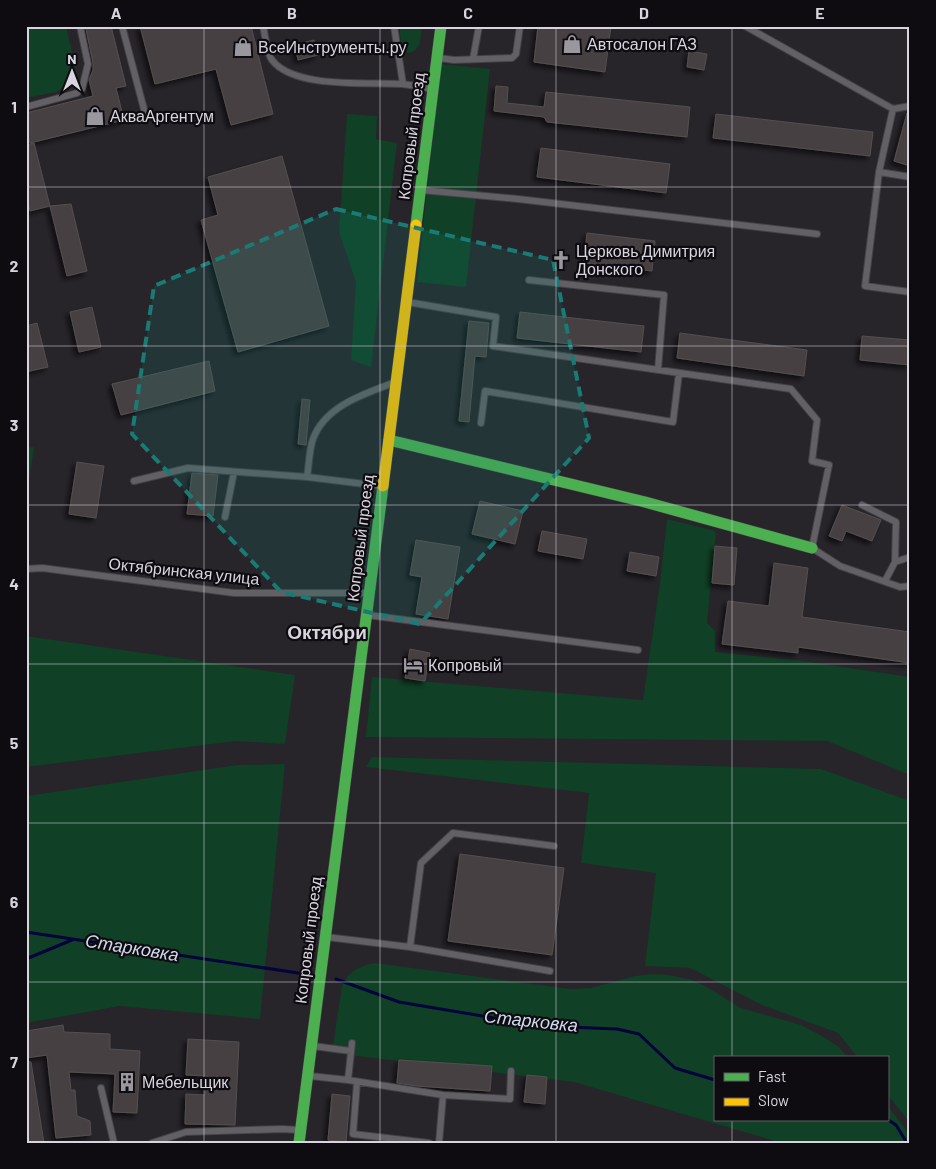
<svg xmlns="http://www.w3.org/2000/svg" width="936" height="1169" font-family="Barlow,sans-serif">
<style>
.green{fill:#104025}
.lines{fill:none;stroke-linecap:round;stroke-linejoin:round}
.stream{stroke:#04033b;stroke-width:3}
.building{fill:#464142;stroke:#544f4f;filter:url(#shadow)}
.lane-casing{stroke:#444147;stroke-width:8}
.fast-casing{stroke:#444147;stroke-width:12}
.slow-casing{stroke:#444147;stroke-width:12}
.lane{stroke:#625f65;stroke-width:6}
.fast{stroke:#4caf50;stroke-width:11}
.slow{stroke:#ffc107;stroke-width:11}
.marked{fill:#197b74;fill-opacity:0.2;stroke:#197b74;stroke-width:4;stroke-dasharray:10 6;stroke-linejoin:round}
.grid{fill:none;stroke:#d9d5de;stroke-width:1;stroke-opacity:0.55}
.labels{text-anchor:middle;stroke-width:4.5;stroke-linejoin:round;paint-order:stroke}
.poi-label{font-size:16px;fill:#d9d5de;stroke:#0e0b11;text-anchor:start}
.street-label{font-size:16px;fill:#d9d5de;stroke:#0e0b11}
.water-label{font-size:18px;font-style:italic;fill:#d0d9ed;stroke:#0e0b11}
.quarter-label{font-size:19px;font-weight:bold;fill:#d9d5de;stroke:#0e0b11}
.neatline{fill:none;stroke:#d9d5de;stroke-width:2}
.grid-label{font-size:16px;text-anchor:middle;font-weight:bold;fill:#d9d5de}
</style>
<defs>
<filter id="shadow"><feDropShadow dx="-3.5" dy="3.5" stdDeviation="2.5" flood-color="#0009"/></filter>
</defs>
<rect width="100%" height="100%" fill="#27242a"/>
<path class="green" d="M26 26H66L75 65 72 82 56 92 26 98Z
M399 26H422C420 38 422 50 409 53L402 49Z
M441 64 490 69 466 287 417 282Z
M347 114 377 116 376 139 397 143 371 367 351 360 356 282 339 232Z
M34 447 26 503V448Z
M667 519 716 531 707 623 715 631V652L803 661 910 677V775L827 741 366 737 372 677 643 700 660 583Z
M26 636 295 675 285 744 236 741 26 767Z
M372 757 821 769 910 801V1123L887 1094V1058H858L838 1033 762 1005 690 968 645 966 656 873 581 863 589 793 366 767Z
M285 764 260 1019 120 1006 26 1023V796L237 765Z
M375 963 571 989 591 988 635 976 652 974 669 975 692 980 707 987 741 1008 801 1025 822 1036 839 1047 848 1058H715V1120H887V1105L910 1135V1143H782L574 1082 332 1053 342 986C349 971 359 966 375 963Z"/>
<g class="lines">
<path class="stream" d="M26 932 298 973
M26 959 72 940
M336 979 399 1002 542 1026 617 1029 639 1034 675 1068 715 1080
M887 1119 896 1125 907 1143"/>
</g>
<path class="building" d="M95 26H111L126 86 116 88 124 120 30 143 26 130V113L93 96 89 80 93 70V63L86 29Z
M140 26H251L273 114 231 125 216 69 155 84Z
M538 26H611L605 72 534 62Z
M314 40 318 55 298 60 295 45Z
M689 51 707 54 704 70 687 67Z
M496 86 508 87 507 103 544 107 546 92 690 107 687 137 547 122 544 117 494 111Z
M907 113H910V166L894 161Z
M716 114 873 132 870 156 713 138Z
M34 143 50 206 30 211 26 194V145Z
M541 148 670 164 666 193 537 177Z
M282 156 329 326 238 352 201 220 218 215 208 177Z
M71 204 87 271 67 276 50 206Z
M587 233 655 241 652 271 584 263Z
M92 307 101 347 79 352 70 312Z
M520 312 644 326 641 352 517 338Z
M469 321 489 323 486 357 475 356 469 422 459 421Z
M37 323 48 367 26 372V326Z
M680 333 807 350 804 376 677 358Z
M862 336 910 340V365L860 360Z
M209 361 215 391 121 415 112 384Z
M302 399 310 400 306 445 298 444Z
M77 462 104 466 96 518 69 514Z
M192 473 218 475 213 516 187 514Z
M480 501 523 511 515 544 472 534Z
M842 505 881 520 872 541 846 531 842 541 829 536Z
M542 531 587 539 583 559 538 551Z
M416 540 460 547 448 619 416 614 422 577 410 575Z
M715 546 737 548 734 585 712 583Z
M630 552 659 557 656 576 627 571Z
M774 563 808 568 802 617 910 632V663L798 647V653L722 644 728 601 769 606Z
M410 649 430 653 425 681 405 678Z
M460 854 564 868 552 955 448 941Z
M63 1025 64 1032 110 1034V1049L140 1051 137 1113 113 1112 115 1074 69 1072 71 1090H75L77 1116 90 1121 91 1135 56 1138 47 1055 26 1058V1031Z
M188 1039 239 1042 235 1125 185 1124 186 1094 205 1095 206 1076 186 1075Z
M399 1060 492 1066 490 1091 416 1086 397 1083Z
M26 1062H31L44 1143H26Z
M527 1075 547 1077 545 1104 524 1102Z
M332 1094 350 1096 346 1142 328 1140Z"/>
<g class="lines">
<g class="lane-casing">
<path id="lane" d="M122 26 145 113
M263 26C265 34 267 54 272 60 294 89 368 82 402 84 412 85 422 87 432 89
M394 26 403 84
M745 26 893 109 879 172 910 177
M439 58 454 60 512 58 516 54 520 26
M473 59 479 26
M26 107 77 93 82 89 88 64 80 26
M893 109 910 106
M879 172 865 286 910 292
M421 190 518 199 817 234
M529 280 664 295 658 370
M407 302 496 317 493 346 791 389 817 420 812 461 829 465 812 548 840 566 900 587 910 586
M481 423 485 391 673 422 679 373
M307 477C309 465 309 451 313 439 325 406 364 394 393 383
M134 481 188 468 307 477 381 486
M862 505 896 522 895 562
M225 517 234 472
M26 569 42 568 234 593H368
M885 581 895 562 910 557
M367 615 638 650
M326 937 410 947 421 863 453 833 554 846
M410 947 550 971
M352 1043 348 1080 443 1095 510 1099 511 1071
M313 1046 351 1051
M310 1076 348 1080
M357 1082 353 1134 429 1143
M101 1088 114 1143
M152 1143 186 1132 282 1129 299 1130
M439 1143 443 1095"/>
</g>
<g class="fast-casing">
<path id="fast" d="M416 225 441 26
M389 440 645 502 812 548
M299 1143 383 486"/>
</g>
<g class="slow-casing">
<path id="slow" d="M383 486 416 225"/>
</g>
<use href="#lane" class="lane"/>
<use href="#fast" class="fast"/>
<use href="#slow" class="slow"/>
</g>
<path class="marked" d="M336 209 553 260 589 438 420 624 281 592 132 434 154 286Z"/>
<path class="grid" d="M204 26V1143M380 26V1143M556 26V1143M732 26V1058M26 187H910M26 346H910M26 505H910M26 664H910M26 823H910M26 982H910M732 1120V1143"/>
<defs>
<g id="shop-bare" transform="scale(1.5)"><path d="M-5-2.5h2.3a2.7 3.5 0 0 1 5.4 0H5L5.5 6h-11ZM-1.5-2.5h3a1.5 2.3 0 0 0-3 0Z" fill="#9b979f" stroke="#0e0b11" stroke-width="2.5" paint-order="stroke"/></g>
<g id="church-bare" transform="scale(1.5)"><path d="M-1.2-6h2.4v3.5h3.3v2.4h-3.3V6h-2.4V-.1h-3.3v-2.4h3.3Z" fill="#9b979f" stroke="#0e0b11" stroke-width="2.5" paint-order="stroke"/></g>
<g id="hotel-bare" transform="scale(1.5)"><path d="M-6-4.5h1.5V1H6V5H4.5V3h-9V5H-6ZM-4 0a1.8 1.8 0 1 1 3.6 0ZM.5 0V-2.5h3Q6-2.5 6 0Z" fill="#9b979f" stroke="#0e0b11" stroke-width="2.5" paint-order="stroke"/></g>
<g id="building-bare" transform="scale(1.5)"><path d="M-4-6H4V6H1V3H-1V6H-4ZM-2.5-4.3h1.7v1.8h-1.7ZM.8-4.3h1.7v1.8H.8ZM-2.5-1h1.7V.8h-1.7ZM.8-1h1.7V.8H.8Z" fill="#9b979f" stroke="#0e0b11" stroke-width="2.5" paint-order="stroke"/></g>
</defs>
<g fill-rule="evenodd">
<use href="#shop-bare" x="572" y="44"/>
<use href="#shop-bare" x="243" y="47"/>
<use href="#shop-bare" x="95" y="116"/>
<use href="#church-bare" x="561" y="260"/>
<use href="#hotel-bare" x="413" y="665"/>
<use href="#building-bare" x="127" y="1082"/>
</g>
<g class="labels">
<g class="poi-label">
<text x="587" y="50">Автосалон ГАЗ</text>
<text x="258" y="53">ВсеИнструменты.ру</text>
<text x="110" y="122">АкваАргентум</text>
<text x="576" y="257">Церковь Димитрия<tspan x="576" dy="18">Донского</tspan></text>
<text x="428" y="671">Копровый</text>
<text x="142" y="1088">Мебельщик</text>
</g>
<g class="street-label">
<text transform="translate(411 136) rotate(-83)" y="6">Копровый проезд</text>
<text transform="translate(360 538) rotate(-83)" y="6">Копровый проезд</text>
<text transform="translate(184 571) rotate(6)" y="6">Октябринская улица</text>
<text transform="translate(308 940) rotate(-83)" y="6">Копровый проезд</text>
</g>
<g class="water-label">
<text transform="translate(132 948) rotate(9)" y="6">Старковка</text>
<text transform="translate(531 1021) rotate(6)" y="6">Старковка</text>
</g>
<g class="quarter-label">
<text x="327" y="639">Октябри</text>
</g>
</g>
<rect width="936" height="1169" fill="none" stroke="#0e0b11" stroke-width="55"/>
<rect x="714" y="1056" width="175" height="65" fill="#0e0b11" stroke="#5f5c63"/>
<rect x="724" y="1073" width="25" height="8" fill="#4caf50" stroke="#5f5c63"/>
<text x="758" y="1082" font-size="15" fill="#d9d5de">Fast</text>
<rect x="724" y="1098" width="25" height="8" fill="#ffc107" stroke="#5f5c63"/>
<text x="758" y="1106" font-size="15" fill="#d9d5de">Slow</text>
<g transform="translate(72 72)" stroke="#0e0b11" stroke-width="4" paint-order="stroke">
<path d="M0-4L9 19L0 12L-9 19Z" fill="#d9d5de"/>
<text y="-8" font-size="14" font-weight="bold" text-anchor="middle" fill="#d9d5de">N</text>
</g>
<rect x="28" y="28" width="880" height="1114" class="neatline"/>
<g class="grid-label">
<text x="116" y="19">A</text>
<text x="292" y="19">B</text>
<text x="468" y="19">C</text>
<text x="644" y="19">D</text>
<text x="820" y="19">E</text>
<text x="14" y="113">1</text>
<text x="14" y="272">2</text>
<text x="14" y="431">3</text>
<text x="14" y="590">4</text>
<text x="14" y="749">5</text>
<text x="14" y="908">6</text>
<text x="14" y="1068">7</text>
</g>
</svg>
